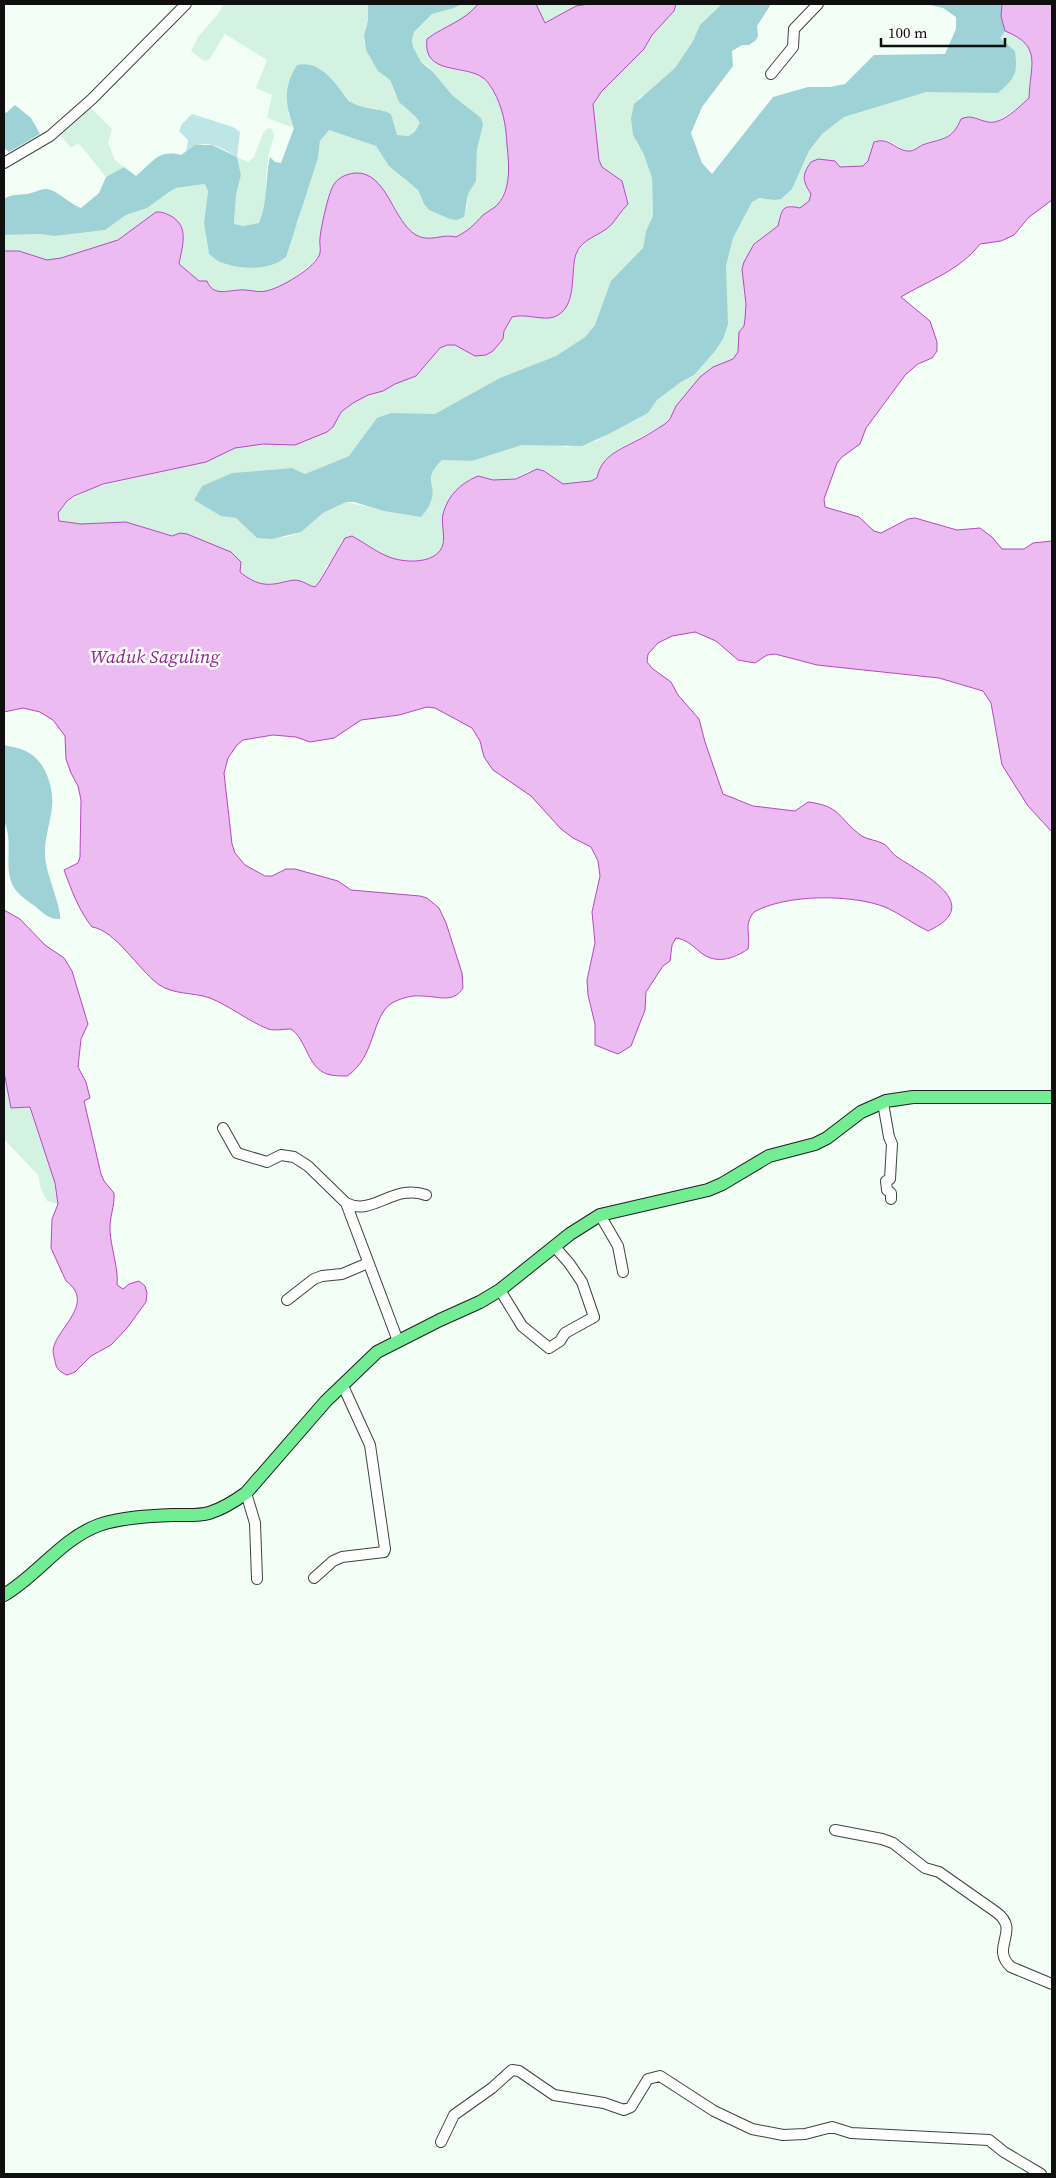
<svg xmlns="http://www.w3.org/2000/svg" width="1056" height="2178" font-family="'Source Serif 4',serif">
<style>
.farmland{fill:#d4f2e1}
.green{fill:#bee6e6}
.forest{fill:#9fd2d6}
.water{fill:#ebbbf1;stroke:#b748c2}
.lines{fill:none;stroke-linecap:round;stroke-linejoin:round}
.minor-casing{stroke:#424242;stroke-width:12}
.major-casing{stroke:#202020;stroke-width:14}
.minor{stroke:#fff;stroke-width:10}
.major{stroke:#73ed94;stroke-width:12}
.labels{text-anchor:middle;stroke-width:5;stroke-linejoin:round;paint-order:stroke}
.water-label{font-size:19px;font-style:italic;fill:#912297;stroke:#fff}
</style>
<rect width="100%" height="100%" fill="#f2fef6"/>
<path class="farmland" d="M223 4H368V20L365 28 364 43 384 76 390 80 395 94 404 107 417 117 421 123 409 136 397 135 394 128 378 109 355 106 319 68 288 113 294 128 267 118 272 95 256 88 267 60 225 34 209 60 204 61 191 51 198 37 219 13Z
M462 4H478L470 13 457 22 440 30 433 59 446 68 477 74 484 78 493 90 505 117 509 170 507 186 497 206 485 213 470 230 456 237 449 235 430 239 416 235 404 225 393 203 319 239 320 254 315 260 287 284 265 292 243 290 217 292 210 288 207 281H199L179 264 184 233 156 212 118 240 61 258 47 260 19 251H4V235L39 234 55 236 105 230 126 215 147 208 169 192 176 188 206 184 208 191 204 223 209 254 224 264 232 265 298 223 301 208 318 158 320 141 329 130 376 146 406 181 414 184 418 190 424 204 467 209 468 194 476 181 477 149 483 125 464 104 452 96 428 66 421 62 413 47 412 39 414 32 432 14 454 8Z
M536 4H589L576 6 545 24Z
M676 4H722L701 25 693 41 675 68 646 94 639 97 636 142 644 155 652 178 653 216 646 231 643 248 633 260 595 325 585 337 556 356 500 378 449 408 435 414H420L359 443 349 456 305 474 292 468 232 473 202 486 194 500 221 516 236 518 257 538 287 537 301 532 323 513 345 502 413 516 430 505 432 497 430 475 432 469 442 460 472 461 522 445 553 444 567 447 596 441 648 413 657 400 681 382 694 375 726 294V266L733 238 752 202 758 198 774 200 792 189 809 151 822 134 844 117 893 101 926 92H951L1005 31 1019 37 1031 50 1033 66 1030 81 1029 98 1018 108 997 121 989 123 975 117 961 119 956 130 951 136 922 144 916 150 909 151 902 149 889 141 881 140 874 142 868 161 863 166 840 167 835 161 818 160 811 162 805 185 811 194 809 201 800 208 789 205 781 212 778 226 754 243 742 269 746 304 745 319 744 326 739 332 738 352 733 359 713 367 676 406 674 413 665 424 619 449 606 459 599 471 598 478 591 481 563 484 544 471H529L516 479 493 480 478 476 468 480 443 514V543L440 551 435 556 421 561 398 560 390 558 352 536 345 538 340 544 339 551 326 567 320 581 315 587 290 580 276 584 260 585 253 582 180 533 173 536 126 522 81 524 59 521 58 513 68 501 95 487 206 462 235 448 263 444 295 445 333 427 341 412 353 403 368 395 383 391 395 384 416 376 440 348 447 345H455L475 356 503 339 504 331 512 317 520 315 552 318 569 302 577 252 592 235 612 224 620 211 628 204 622 181 602 167 599 160 593 104 602 91 644 49 652 35 674 11Z
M90 107 112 129 108 143 115 160 124 167 106 177 80 145 77 144 71 148 60 135Z
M268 128 272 129 274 136 269 153 266 175V200L263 215 259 223 243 226 234 225 236 195 241 175 237 157 248 162 254 157 263 133Z
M4 1072 11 1107H30L55 1183 58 1204 47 1201 41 1189 38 1175 4 1139Z"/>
<path class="green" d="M192 114 233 127 240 132 237 157C218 146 205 137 186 152L188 140 179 131 182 124Z"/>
<path class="forest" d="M368 4H462L454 8 432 14 414 32 412 40 413 47 421 62 433 72 452 95 481 118 483 125 477 149 476 181 468 194 464 217 457 220 450 219 429 210 424 204 418 190 389 166 376 146 329 130 320 141 318 158 286 257C270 270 245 270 226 264 220 263 214 258 209 254L204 223 208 191 205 184 176 188 169 192 147 208 126 215 105 230 55 236 39 234 4 235V199C11 194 19 195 27 194 33 193 40 189 46 189 56 189 71 205 81 208L99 193 106 177 124 167 136 176C153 162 158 149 181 155L195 145H212L237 157 241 175 236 195 234 224 243 226 259 223C268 203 265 179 270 157L275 162 281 163 294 128C285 105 283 87 297 65 322 60 335 84 349 101 361 110 378 107 391 114L397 135 409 136 415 131 420 123 416 117 399 102 390 80 378 71 366 50 364 35 368 20Z
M722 4H771L757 26 758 36 756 40 749 45H742L732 51 733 66 702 107 691 133 702 163 712 174 773 97 808 87H830L845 84 874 55 945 54 956 29V17L943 8 926 4H1002L1001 16 1005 31 1000 38 1015 51C1018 74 1015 78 998 93L926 92 844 117 822 134 809 151 792 189 781 199 774 200 759 198 752 202 733 238 726 266 728 324 723 339 715 351 694 375 681 382 657 400 648 413 609 434 582 446 522 445 472 461 442 460C420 481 439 484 430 504 428 509 424 513 421 517L384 511 354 502H346L323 513 301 532 272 539 257 538 236 518 221 516 194 500 202 486 232 473 292 468 305 474 349 456 377 418 391 413 435 414 500 378 556 356 585 337 595 325 611 281 643 248 646 231 653 216 652 178 644 155 633 135 631 119 634 104 675 68 693 41 700 25Z
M15 105 31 118 40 134 9 152 4 148V111L6 113Z
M4 745C12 747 22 748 29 753 46 762 54 789 52 807 50 826 42 844 46 864 48 876 62 911 60 919 50 920 43 913 36 907 28 901 18 895 13 886 3 867 14 841 4 821Z"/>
<path class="water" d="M478 4H536L545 23 576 6 589 4H676L674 11 652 35 644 49 602 91 593 104 599 160 602 167 622 181 628 204C621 211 617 218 611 225 600 236 582 238 576 254 570 273 578 308 554 317 542 321 526 313 512 317L504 331 503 339 493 351 486 355 475 356 455 345H447L440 348 416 376 395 384 383 391 368 395 353 403 341 412 333 427 327 432 295 445 263 444 235 448 206 462 103 484 74 496 67 501 58 513 59 521 81 524 126 522 172 536 180 533 187 534 231 552 241 562 240 572C255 584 265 587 284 582 289 581 295 579 300 581 305 582 309 586 315 587L320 581 345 538 352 536C365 543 379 554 392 558 407 563 438 564 443 544 445 535 441 523 443 514 448 495 461 483 478 476L493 480 516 479 537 469 544 471 563 484 591 481 597 478C601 457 617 451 634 442 645 437 655 430 665 424L670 419 676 406 700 377 713 367 733 359 738 352 739 332 744 326 745 319 746 304 742 269 744 262 754 244 778 226C782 209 782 204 800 208L809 201 811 194C802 180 802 175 811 162L818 159 835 161 840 167 863 166 868 161 874 142C889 137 894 149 907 151 915 152 918 146 925 144 944 138 952 140 961 119 972 114 977 120 988 122 1002 125 1020 106 1029 98 1030 65 1043 46 1005 31L1001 16 1002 4H1052V200L1029 217 1014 235 1001 241 980 244C959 271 929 280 901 297L930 321 937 342V351L932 358 918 364 906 374 866 428 860 444 842 457 837 463 824 499 825 507 859 517 874 531 881 533 908 519 915 518 957 530 980 528 992 537 1002 549H1024L1033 543 1052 541V832L1028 806 1002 765 991 703 983 691 939 678 817 665 775 654 767 655 755 663 738 660 716 641 695 632 672 636 658 643 648 654 647 662 653 669 671 682 678 695 699 719 705 742 723 794 753 806 795 811 808 802C842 806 838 819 862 836 868 840 877 840 884 844 889 847 892 854 897 857 923 874 986 905 928 931 913 924 901 914 885 907 851 894 786 894 754 912 743 926 751 933 748 949 733 959 716 965 700 952 692 945 687 940 676 938L672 945 670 961 663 966 646 992 645 1010 631 1046 618 1054 595 1045V1024L588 995 587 980 595 943 592 912 600 876 598 861 591 847 573 838 561 829 531 796 493 770 484 757 480 741 472 728 435 708 427 707 399 715 361 720 334 738 310 742 296 737 273 735 243 740 237 745 228 758 224 773 232 844 235 853 245 865 265 876H272L286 869H295L338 881 351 890 420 896 427 898 439 908 446 923 462 973 463 988C453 1004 438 996 422 996 412 995 401 998 392 1003 371 1016 376 1057 347 1076 341 1076 332 1076 327 1074 307 1067 307 1040 291 1029 284 1029 274 1031 268 1029 248 1021 230 1006 210 998 193 992 173 995 158 984 138 969 115 930 92 927 79 911 71 889 64 870L78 863 80 857 81 800 78 786 71 773 66 759 65 736 53 720 40 712 23 708 4 712V251H19L47 260 61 258 118 240 156 212C163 212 165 213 171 216 190 227 182 246 179 264L199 281H207C213 296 225 291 239 290 248 289 257 293 266 291 279 289 317 267 320 253 321 248 319 243 320 238 321 227 328 195 333 186 337 178 346 174 355 173 387 171 393 222 416 235 430 243 443 233 456 237 468 231 474 225 483 215 487 212 491 210 495 207 512 192 509 164 507 145 506 125 503 108 493 90 490 86 487 80 483 78 466 64 422 76 427 39 444 26 465 21 478 4Z
M4 910 20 919 45 945 64 958 72 971 88 1024 81 1039 78 1067 86 1082 90 1098 84 1101 101 1174 104 1181 114 1193C115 1206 109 1218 110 1231 111 1248 119 1271 117 1285L123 1289 129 1284 139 1281 145 1286 147 1293 146 1302 127 1328 111 1345 91 1356 75 1372 67 1375C60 1372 56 1369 55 1361 54 1356 52 1351 54 1346 60 1326 95 1302 66 1281L51 1248 52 1219 58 1204 55 1183 30 1107 11 1108 4 1072Z"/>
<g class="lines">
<g class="minor-casing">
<path id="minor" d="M771 74 793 47 794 29 818 4
M4 163 50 136 92 99 186 4
M883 1103 889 1137 892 1144 890 1179 886 1181 887 1190 891 1193V1199
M223 1128 237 1153 267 1162 281 1155 294 1157 308 1166 346 1203 398 1341
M346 1203C373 1217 393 1183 426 1195
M600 1215 618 1246 623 1272
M500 1290 522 1326 549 1348 560 1341 565 1333 594 1317 582 1282 569 1263 554 1246
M287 1300 314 1279 322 1276 342 1274 368 1263
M246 1493 255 1523 257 1579
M314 1578 333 1561 342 1557 384 1552 385 1549 370 1445 343 1386
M835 1830 882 1839 893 1843 925 1868 939 1872 996 1912C1022 1931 989 1947 1011 1967L1052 1984
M441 2142 454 2115 492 2088 512 2070 519 2071 554 2095 604 2103 624 2110 631 2107 648 2079 660 2076 714 2111 752 2129 783 2135 805 2134 832 2127 851 2133 989 2140 1004 2152 1041 2174"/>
</g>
<g class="major-casing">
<path id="major" d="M4 1595C38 1575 61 1539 99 1525 122 1517 151 1516 175 1515 186 1515 199 1516 209 1513 222 1509 235 1501 246 1493L326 1401 377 1352 440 1320 480 1302 500 1290 570 1234 600 1215 708 1190 722 1184 769 1156 815 1144 827 1138 861 1112 886 1101 913 1097H1052"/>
</g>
<use href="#minor" class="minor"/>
<use href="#major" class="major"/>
</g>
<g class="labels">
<g class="water-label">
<text x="155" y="663">Waduk Saguling</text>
</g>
</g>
<rect width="1056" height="2178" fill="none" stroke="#0f0f0f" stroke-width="10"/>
<path d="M881 38v8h124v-8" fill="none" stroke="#0f0f0f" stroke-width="2.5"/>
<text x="888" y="38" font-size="15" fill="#0f0f0f" stroke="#ffffff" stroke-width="4" paint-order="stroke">100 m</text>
</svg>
